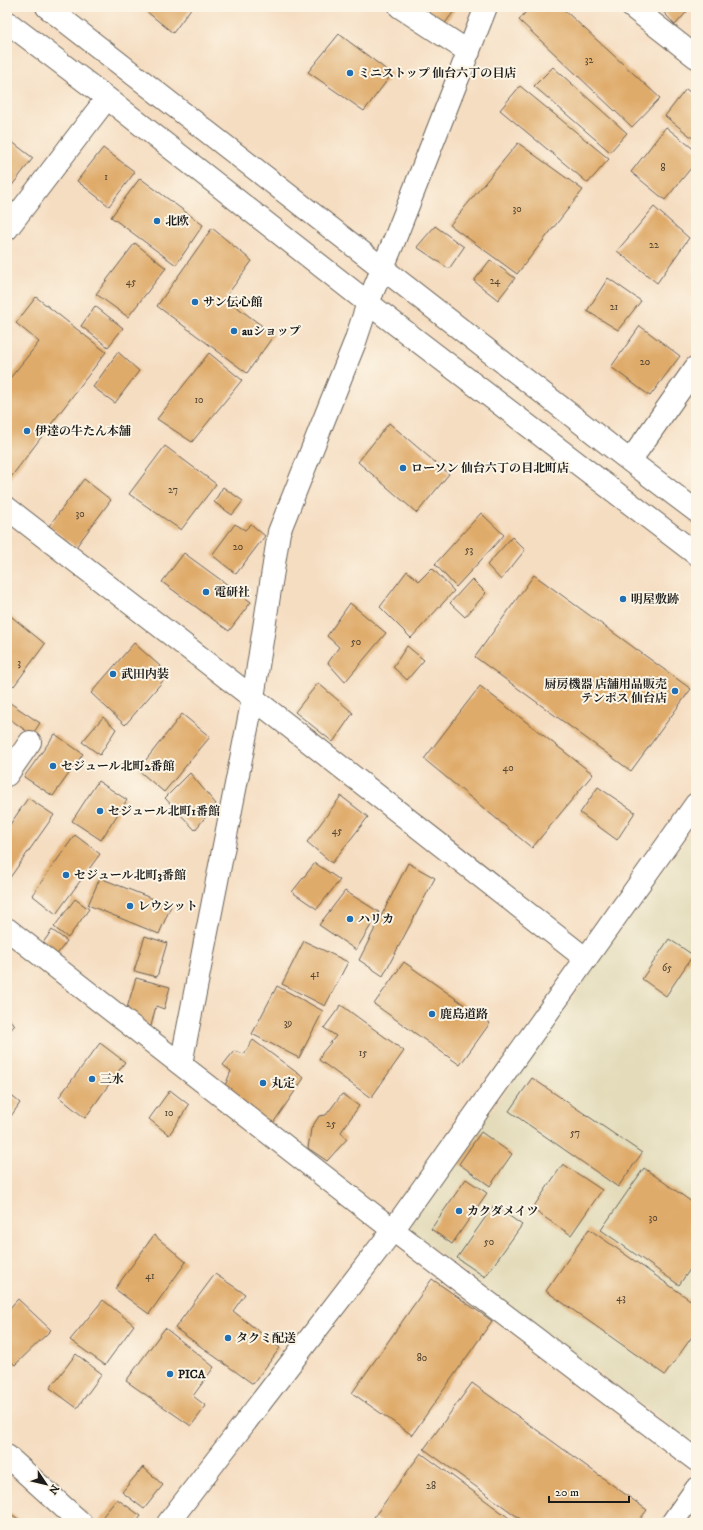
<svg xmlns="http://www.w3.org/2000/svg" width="703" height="1530" font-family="'IM FELL DW Pica','Noto Serif JP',serif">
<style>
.built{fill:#e3dbba}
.building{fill:#dfab6a}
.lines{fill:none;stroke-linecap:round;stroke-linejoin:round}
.minor-casing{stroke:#686056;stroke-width:24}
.minor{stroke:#fff;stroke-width:22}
.poi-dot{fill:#1f6fb2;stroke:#fcf5e5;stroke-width:1.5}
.labels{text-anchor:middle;stroke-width:4;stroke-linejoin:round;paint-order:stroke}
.number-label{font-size:10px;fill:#4d4030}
.poi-label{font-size:12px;font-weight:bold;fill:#1c1c1c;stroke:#fcf5e5;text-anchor:start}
</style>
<rect width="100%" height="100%" fill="#fcf5e5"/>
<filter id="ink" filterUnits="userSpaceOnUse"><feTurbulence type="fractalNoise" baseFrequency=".025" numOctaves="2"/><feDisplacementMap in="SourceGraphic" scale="8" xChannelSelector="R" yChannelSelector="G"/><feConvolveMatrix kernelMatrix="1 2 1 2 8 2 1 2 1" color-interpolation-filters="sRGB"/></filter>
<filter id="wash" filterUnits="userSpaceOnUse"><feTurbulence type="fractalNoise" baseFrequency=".012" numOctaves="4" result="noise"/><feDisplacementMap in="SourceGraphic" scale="16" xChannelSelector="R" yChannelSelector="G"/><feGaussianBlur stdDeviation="0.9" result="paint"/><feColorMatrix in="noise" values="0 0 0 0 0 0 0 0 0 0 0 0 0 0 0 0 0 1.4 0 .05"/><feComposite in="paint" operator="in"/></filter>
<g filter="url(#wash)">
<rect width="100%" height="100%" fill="#f5ddc1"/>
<path class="built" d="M696 825V1443L695 1444 407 1229Z"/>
<g id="blocks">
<path class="building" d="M141 7H192L173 33Z
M427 7H457L443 26 424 12Z
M530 7H561L660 98 632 127 519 20Z
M659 7H691L675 25Z
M339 34 392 74 364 111 308 72Z
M553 67 627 133 610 152 534 86Z
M520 86 609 159 588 183 500 110Z
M686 89 696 97V136L694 139 665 116Z
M666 127 696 151V162L665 200 631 172Z
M7 138 33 158 7 192Z
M518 143 583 190 517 274 450 225Z
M103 148 135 172 109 206 77 181Z
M140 178 203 225 176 265 111 217Z
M654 207 689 238 657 283 617 251Z
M435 226 464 247 449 269 417 247Z
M212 228 252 261 225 298 274 335 247 373 157 306Z
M135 243 166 268 128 317 96 294Z
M490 260 515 278 498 300 474 281Z
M608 278 641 301 618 330 587 311Z
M36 297 106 352 8 481 7 480V382L39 342 16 323Z
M95 306 123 328 108 347 81 326Z
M640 326 680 356 650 396 611 367Z
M118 352 139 371 115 403 93 387Z
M209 353 242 380 192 442 157 419Z
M389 423 449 474 417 513 358 462Z
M165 446 216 484 181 530 129 494Z
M84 479 111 500 76 547 49 526Z
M223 487 243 501 232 515 214 502Z
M481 513 504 535 456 587 435 564Z
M235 524 245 530 251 524 265 536 236 574 212 555Z
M512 537 525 550 501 580 487 565Z
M184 553 251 602 229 631 162 582Z
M432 568 454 591 411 638 380 607 407 571 419 581Z
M534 575 691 689 631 771 475 657Z
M472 579 486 593 465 617 450 603Z
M350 603 386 633 345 682 328 663 339 647 327 636Z
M7 613 45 644 14 686 7 680Z
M134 643 169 674 125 725 91 693Z
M407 646 424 660 407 680 393 667Z
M318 683 353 713 333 742 295 712Z
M480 686 593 774 532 848 424 759Z
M10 703 40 723 32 735 7 717V707Z
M182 714 210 737 164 792 138 770Z
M103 717 116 729 100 755 82 742Z
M55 734 83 754 53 796 24 777Z
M190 773 216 804 195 830 165 798Z
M98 781 127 800 101 840 72 821Z
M598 787 635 812 617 840 580 813Z
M341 796 368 817 332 863 307 842Z
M28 798 54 815 9 879 7 878V829Z
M75 835 100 854 56 914 32 895Z
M315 863 340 880 317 909 292 892Z
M408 863 435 878 383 976 359 960Z
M100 878 171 906 159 934 88 905Z
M345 891 379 912 356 950 319 925Z
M75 899 89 909 68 938 54 927Z
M52 930 67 941 55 957 40 947Z
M145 936 167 943 157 977 134 971Z
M669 939 693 955 666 996 642 979Z
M304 941 348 962 325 1006 282 984Z
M404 962 490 1023 460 1065 374 1004Z
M136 978 170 987 164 1009 156 1006 151 1026 124 1018Z
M277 986 323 1011 299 1058 252 1034Z
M341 1005 404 1051 371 1098 319 1060 322 1053 336 1036 324 1028Z
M7 1018 15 1025 7 1034Z
M253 1040 304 1078 271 1126 224 1088 231 1071 223 1065 234 1051 244 1054Z
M100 1043 125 1062 85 1118 59 1097Z
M532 1078 642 1153 618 1187 509 1111Z
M170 1090 189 1105 169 1135 149 1119Z
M7 1092 20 1103 7 1122Z
M342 1094 359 1106 341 1132 347 1139 327 1161 308 1148 311 1129 319 1116 326 1115Z
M481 1132 512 1154 490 1186 459 1164Z
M563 1164 602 1190 571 1235 532 1209Z
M644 1168 696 1205V1261L679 1285 601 1230Z
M466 1179 487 1193 452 1244 431 1229Z
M494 1205 522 1225 485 1277 457 1258Z
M589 1229 696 1304V1331L665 1375 546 1291Z
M154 1235 186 1262 149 1314 115 1289Z
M215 1274 245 1294 233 1311 280 1348 253 1384 175 1328Z
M432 1279 492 1321 412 1435 352 1393Z
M18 1299 51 1330 15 1365 7 1358V1311Z
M103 1300 134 1325 105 1365 70 1340Z
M165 1328 214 1367 193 1396 206 1406 191 1426 126 1381Z
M76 1354 102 1374 77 1408 50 1388Z
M472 1383 647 1510 637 1523H526L424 1449Z
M421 1453 516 1523H382L374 1517Z
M143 1467 163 1485 144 1509 122 1492Z
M117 1499 141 1516 136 1523H101L99 1521Z
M7 1511 24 1523H7Z"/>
</g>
</g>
<g filter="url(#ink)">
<use href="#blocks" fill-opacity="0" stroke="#686056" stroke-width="1"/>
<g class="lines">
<g class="minor-casing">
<path id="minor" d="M47 7 630 461 696 511
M400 7 469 52
M632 7 696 57
M7 22 107 98 368 303 696 554
M7 229 107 98
M630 461 696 367
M7 508 253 698 586 959
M7 775 30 742
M7 929 393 1230 696 1460
M181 1064 253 698 279 532 355 342 368 303 394 241 486 7
M7 1456 81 1523
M168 1523 393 1230 696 804
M672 1523 696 1489"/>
</g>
<use href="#minor" class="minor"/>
</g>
</g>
<g class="poi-dot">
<circle cx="350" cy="73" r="4"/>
<circle cx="157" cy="221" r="4"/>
<circle cx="195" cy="302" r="4"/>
<circle cx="234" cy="331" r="4"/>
<circle cx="27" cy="431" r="4"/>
<circle cx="403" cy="468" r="4"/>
<circle cx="206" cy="592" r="4"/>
<circle cx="623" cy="599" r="4"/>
<circle cx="113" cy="674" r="4"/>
<circle cx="675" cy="691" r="4"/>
<circle cx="53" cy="766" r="4"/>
<circle cx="100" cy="811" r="4"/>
<circle cx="66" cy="875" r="4"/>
<circle cx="130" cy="906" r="4"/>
<circle cx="350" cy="919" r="4"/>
<circle cx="432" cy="1014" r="4"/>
<circle cx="92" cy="1079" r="4"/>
<circle cx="263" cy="1083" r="4"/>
<circle cx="459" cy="1211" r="4"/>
<circle cx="228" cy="1338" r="4"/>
<circle cx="170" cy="1374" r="4"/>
</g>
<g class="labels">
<g class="number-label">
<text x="589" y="63">32</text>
<text x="663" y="171">8</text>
<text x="106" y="180">1</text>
<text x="517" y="212">30</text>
<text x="654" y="248">22</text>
<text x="495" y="284">24</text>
<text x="131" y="285">45</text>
<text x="614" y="310">21</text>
<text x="645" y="365">20</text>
<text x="199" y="403">10</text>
<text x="173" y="493">27</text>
<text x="80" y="517">30</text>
<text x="238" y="550">20</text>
<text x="469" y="553">53</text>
<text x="356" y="645">50</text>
<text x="19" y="666">3</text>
<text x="508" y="771">40</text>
<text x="337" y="834">45</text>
<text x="667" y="971">65</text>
<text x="315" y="977">41</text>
<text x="288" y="1026">39</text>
<text x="363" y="1056">15</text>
<text x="169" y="1116">10</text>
<text x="331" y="1127">25</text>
<text x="575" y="1136">57</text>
<text x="653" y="1221">30</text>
<text x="489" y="1245">50</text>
<text x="150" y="1279">41</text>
<text x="621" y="1301">43</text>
<text x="422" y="1361">80</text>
<text x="431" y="1489">28</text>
</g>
<g class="poi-label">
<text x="358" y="77">ミニストップ 仙台六丁の目店</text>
<text x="165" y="225">北欧</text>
<text x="203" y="306">サン伝心館</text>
<text x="242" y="335">auショップ</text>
<text x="35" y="435">伊達の牛たん本舗</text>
<text x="411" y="472">ローソン 仙台六丁の目北町店</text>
<text x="214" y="596">電研社</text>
<text x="631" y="603">明屋敷跡</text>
<text x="121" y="678">武田内装</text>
<text x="667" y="688" text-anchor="end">厨房機器 店舗用品販売<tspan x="667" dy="14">テンポス 仙台店</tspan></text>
<text x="61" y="770">セジュール北町2番館</text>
<text x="108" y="815">セジュール北町1番館</text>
<text x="74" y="879">セジュール北町3番館</text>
<text x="138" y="910">レウシット</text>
<text x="358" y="923">ハリカ</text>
<text x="440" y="1018">鹿島道路</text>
<text x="100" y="1083">三水</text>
<text x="271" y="1087">丸定</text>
<text x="467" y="1215">カクダメイツ</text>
<text x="236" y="1342">タクミ配送</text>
<text x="178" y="1378">PICA</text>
</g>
</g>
<rect width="703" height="1530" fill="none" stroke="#fcf5e5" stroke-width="24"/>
<g transform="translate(46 1484) rotate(125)" stroke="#fcf5e5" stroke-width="3" paint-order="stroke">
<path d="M0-3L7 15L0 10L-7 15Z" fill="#1c1c1c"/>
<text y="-6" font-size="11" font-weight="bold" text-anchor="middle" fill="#1c1c1c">N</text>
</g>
<path d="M549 1496v6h80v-6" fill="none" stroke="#1c1c1c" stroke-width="2"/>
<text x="555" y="1496" font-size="12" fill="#1c1c1c" stroke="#fcf5e5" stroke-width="3" paint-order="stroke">20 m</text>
</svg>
